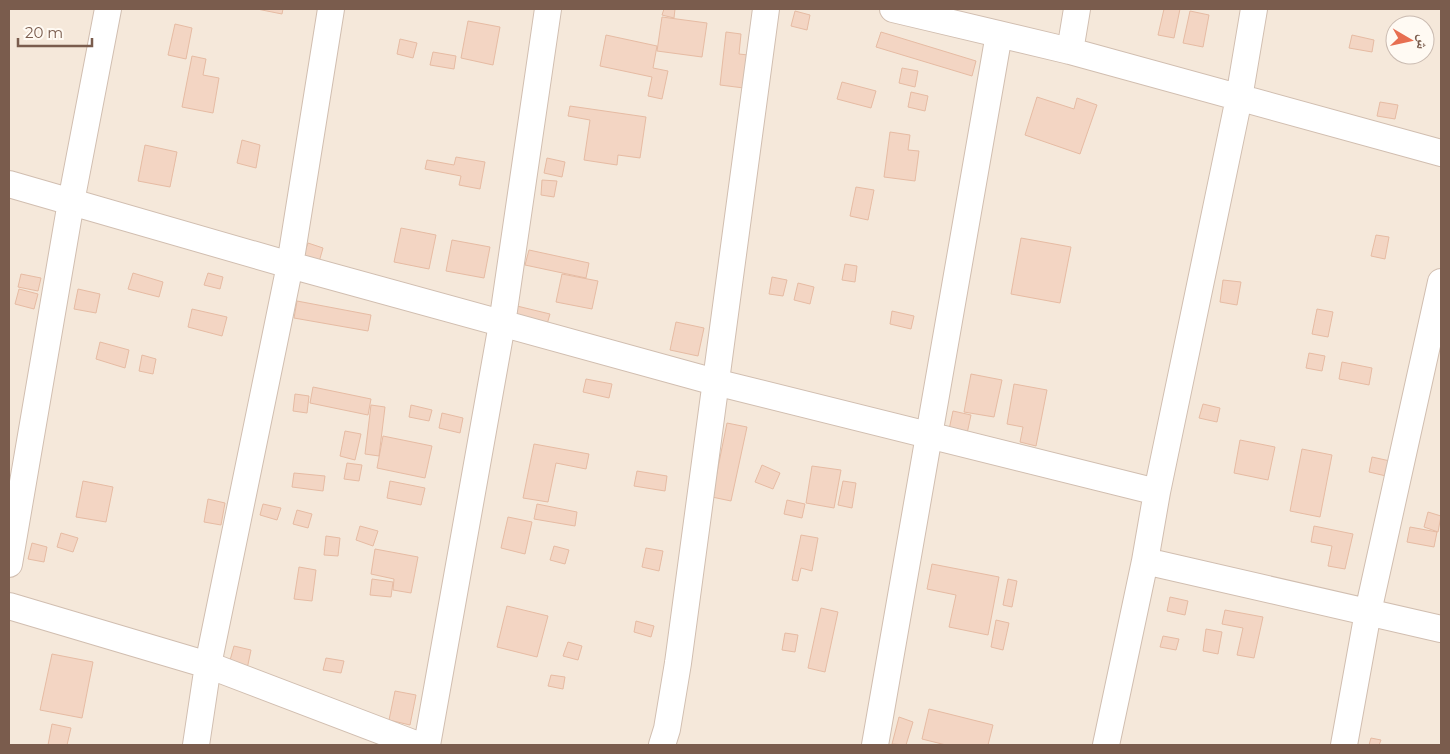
<svg xmlns="http://www.w3.org/2000/svg" width="1450" height="754" font-family="Montserrat,'Noto Naskh Arabic',sans-serif">
<style>
.residential{fill:#f5e8da;fill-rule:evenodd}
.building{fill:#f3d5c3;stroke:#e6bba3}
.lines{fill:none;stroke-linecap:round;stroke-linejoin:round}
.minor-casing{stroke:#d1beb0;stroke-width:28}
.minor{stroke:#fff;stroke-width:26}
</style>
<rect width="100%" height="100%" fill="#fdf6ec"/>
<path class="residential" d="M9 9H1441V745H9ZM1395 25H1425V55H1395Z"/>
<path class="building" d="M257 9H283L282 14Z
M664 9H675L674 18 662 15Z
M1164 9H1180L1174 38 1158 35Z
M795 11 810 15 807 30 791 26Z
M1190 11 1209 15 1203 47 1183 43Z
M662 17 707 23 702 57 657 51Z
M468 21 500 27 493 65 461 58Z
M175 24 192 28 186 59 168 55Z
M726 32 741 34 739 54 748 55 744 88 720 85Z
M881 32 976 61 972 76 876 47Z
M606 35 657 46 653 68 668 71 662 99 648 96 652 77 600 66Z
M1352 35 1374 40 1372 52 1349 48Z
M400 39 417 43 413 58 397 54Z
M433 52 456 56 454 69 430 65Z
M192 56 206 59 203 75 219 78 213 113 182 107Z
M902 68 918 71 915 87 899 83Z
M842 82 876 91 871 108 837 99Z
M911 92 928 96 925 111 908 107Z
M1037 97 1074 109 1077 98 1097 105 1080 154 1025 135Z
M1380 102 1398 105 1395 119 1377 116Z
M570 106 646 117 640 158 618 155 617 165 584 160 590 120 568 116Z
M890 132 910 135 908 150 919 151 915 181 884 177Z
M242 140 260 145 256 168 237 163Z
M145 145 177 152 170 187 138 181Z
M456 157 485 162 480 189 459 185 461 176 425 169 427 160 454 165Z
M547 158 565 162 562 177 544 173Z
M542 180 557 181 554 197 541 195Z
M856 187 874 190 868 220 850 216Z
M401 228 436 235 429 269 394 262Z
M1376 235 1389 237 1385 259 1371 256Z
M1021 238 1071 247 1060 303 1011 294Z
M452 240 490 247 484 278 446 271Z
M308 243 323 248 319 262 303 257Z
M529 250 589 263 586 278 525 265Z
M845 264 857 266 855 282 842 280Z
M133 273 163 282 159 297 128 289Z
M208 273 223 277 220 289 204 285Z
M21 274 41 278 38 291 18 287Z
M562 274 598 281 592 309 556 302Z
M772 277 787 280 783 296 769 294Z
M1223 280 1241 282 1237 305 1220 302Z
M798 283 814 287 810 304 794 300Z
M19 289 38 294 34 309 15 304Z
M78 289 100 294 96 313 74 309Z
M297 301 371 315 368 331 294 318Z
M517 306 550 314 545 331 512 322Z
M192 309 227 317 222 336 188 327Z
M1317 309 1333 312 1328 337 1312 334Z
M892 311 914 316 911 329 890 324Z
M676 322 704 328 698 356 670 350Z
M100 342 129 350 125 368 96 359Z
M1309 353 1325 356 1322 371 1306 368Z
M142 355 156 359 153 374 139 371Z
M1342 362 1372 368 1369 385 1339 379Z
M971 374 1002 380 994 417 964 412Z
M586 379 612 384 609 398 583 392Z
M1014 384 1047 390 1036 446 1020 442 1023 427 1007 424Z
M313 387 371 399 368 415 310 403Z
M295 394 309 396 307 413 293 411Z
M1203 404 1220 408 1217 422 1199 418Z
M371 405 385 407 379 456 365 454Z
M411 405 432 410 429 421 409 417Z
M953 411 971 415 965 443 947 439Z
M442 413 463 418 460 433 439 428Z
M727 423 747 427 731 501 712 497Z
M345 431 361 434 355 460 340 456Z
M383 436 432 446 425 478 377 468Z
M1240 440 1275 447 1268 480 1234 473Z
M534 444 589 454 586 469 556 463 548 502 523 498Z
M1302 449 1332 455 1320 517 1290 511Z
M1372 457 1390 461 1386 476 1369 472Z
M347 463 362 465 359 481 344 479Z
M762 465 780 473 773 489 755 482Z
M812 466 841 470 834 508 806 503Z
M637 471 667 476 665 491 634 486Z
M294 473 325 476 323 491 292 487Z
M83 481 113 487 106 522 76 517Z
M390 481 425 488 421 505 387 498Z
M843 481 856 483 852 508 838 505Z
M208 499 225 503 221 525 204 522Z
M787 500 805 504 802 518 784 514Z
M263 504 281 508 277 520 260 515Z
M537 504 577 512 575 526 534 519Z
M297 510 312 514 308 528 293 524Z
M1428 512 1441 516 1438 532 1424 527Z
M508 517 532 522 525 554 501 548Z
M360 526 378 531 373 546 356 540Z
M1314 526 1353 534 1345 569 1328 566 1332 546 1311 542Z
M1410 527 1437 532 1434 547 1407 542Z
M61 533 78 538 73 552 57 547Z
M801 535 818 538 812 571 801 568 798 581 792 580Z
M326 536 340 538 338 556 324 555Z
M32 543 47 547 44 562 28 559Z
M554 546 569 550 565 564 550 560Z
M646 548 663 551 659 571 642 567Z
M375 549 418 557 411 593 393 590 394 579 371 574Z
M932 564 999 577 988 635 949 627 956 595 927 589Z
M299 567 316 570 312 601 294 599Z
M372 579 393 582 391 597 370 595Z
M1008 579 1017 581 1012 607 1003 605Z
M1170 597 1188 601 1185 615 1167 611Z
M507 606 548 616 537 657 497 647Z
M821 608 838 612 825 672 808 668Z
M1225 610 1263 617 1254 658 1237 655 1243 628 1222 624Z
M996 620 1009 623 1003 650 991 647Z
M636 621 654 626 651 637 634 632Z
M1206 629 1222 632 1218 654 1203 651Z
M785 633 798 635 795 652 782 650Z
M1163 636 1179 639 1176 650 1160 647Z
M568 642 582 646 578 660 563 656Z
M234 646 251 650 247 669 229 664Z
M52 654 93 662 82 718 40 710Z
M326 658 344 661 341 673 323 670Z
M551 675 565 677 563 689 548 686Z
M395 691 416 695 410 725 389 720Z
M929 709 993 725 988 745H946L922 739Z
M899 717 913 722 906 745 892 744Z
M52 724 71 728 67 745H48Z
M1371 738 1381 740 1379 745H1369Z"/>
<g class="lines">
<g class="minor-casing">
<path id="minor" d="M893 9 1070 51 1441 153
M1070 51 1077 9
M9 184 290 265 715 382 1157 492
M1145 561 1441 629
M9 564 71 202 108 9
M9 606 208 665 418 745
M196 745 208 665 290 265 331 9
M427 745 502 324 548 9
M662 745 667 729 678 663 766 9
M875 745 999 34
M1106 745 1145 561 1157 492 1239 98 1254 9
M1344 745 1368 612 1441 282"/>
</g>
<use href="#minor" class="minor"/>
</g>
<rect width="1450" height="754" fill="none" stroke="#7a5c4d" stroke-width="20"/>
<g transform="translate(1410 40) rotate(99)"><circle r="24" fill="#fffaf3" stroke="#cabbb1"/>
<path d="M0-4L9 19L0 12L-9 19Z" fill="#e76f51"/>
<text y="-8" font-size="14" font-weight="bold" text-anchor="middle" fill="#7a5c4d">ش</text>
</g>
<path d="M18 38v8h74v-8" fill="none" stroke="#7a5c4d" stroke-width="2.5"/>
<text x="25" y="38" font-size="15" fill="#7a5c4d" stroke="#fffaf3" stroke-width="4" paint-order="stroke">20 m</text>
</svg>
